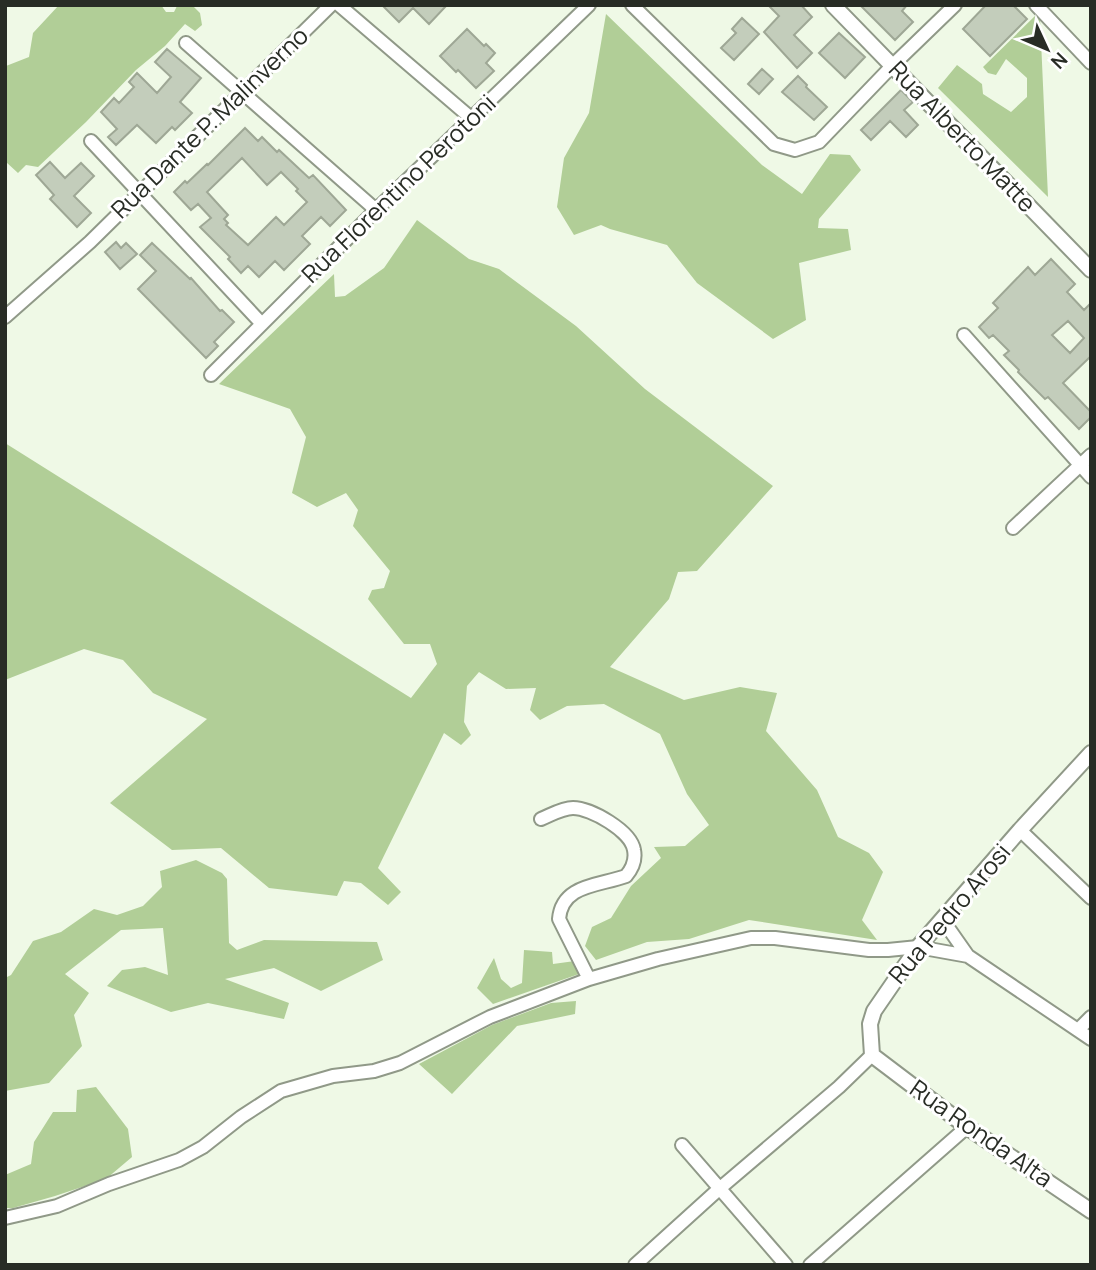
<svg xmlns="http://www.w3.org/2000/svg" width="1096" height="1270" font-family="Manrope,sans-serif">
<style>
.green{fill:#b1ce97}
.building{fill:#c3cdbb;stroke:#9ea795;stroke-width:2;fill-rule:evenodd}
.lines{fill:none;stroke-linecap:round;stroke-linejoin:round}
.minor-casing{stroke:#909988;stroke-width:16}
.tertiary-casing{stroke:#909988;stroke-width:18}
.minor{stroke:#fff;stroke-width:12}
.tertiary{stroke:#fff;stroke-width:14}
.labels{text-anchor:middle;stroke-width:6;stroke-linejoin:round;paint-order:stroke}
.street-label{font-size:24px;fill:#282c25;stroke:#fff}
</style>
<rect width="100%" height="100%" fill="#eff9e6"/>
<path class="green" d="M59 5H161L166 12H174L177 6H193L200 13 202 25 195 31 185 24 165 46 136 70 86 122 38 167 26 165 18 173 6 162 5 159V68L6 66 29 57 33 33Z
M606 14 762 165 802 194 830 154 850 155 861 170 819 219 818 228 848 229 851 250 799 263 806 320 773 339 697 283 667 245 610 229 601 225 574 235 557 207 564 158 589 113Z
M1036 15 1040 18 1048 197 938 88 957 65 982 84 983 94 1011 112 1027 97V78L1006 59 996 75 988 73 983 67Z
M417 220 469 259 499 269 576 326 645 389 773 486 697 571 678 572 669 599 610 667 684 700 740 687 777 693 766 731 817 790 838 837 869 853 883 872 862 920 877 940 749 920 689 939 647 942 596 960 585 946 592 927 611 918 631 886 661 858 654 847 685 846 709 825 687 794 660 734 604 704 567 706 540 720 530 710 536 688 506 689 479 672 467 686 464 722 471 735 461 745 444 733 378 868 401 892 388 905 361 883 344 881 337 896 269 888 221 848 172 850 110 803 207 719 153 693 123 660 84 649 5 680V443L411 698 437 664 430 644H404L368 599 372 590 384 588 390 571 353 526 358 510 346 493 317 507 292 493 306 437 290 409 219 384 334 274 335 297 345 296 384 268Z
M196 860 222 873 227 879 229 943 237 950 264 940 377 942 383 960 321 991 274 968 225 979 289 1003 284 1019 208 1003 171 1012 107 986 122 970 145 967 168 975 163 928 121 930 65 974 89 993 74 1015 82 1046 49 1083 5 1091V978L11 975 33 941 61 932 94 909 117 915 143 906 162 887 160 871Z
M524 950 552 952 553 964 575 961 579 974 493 1004 477 988 494 958 501 979 511 988 522 983Z
M576 1001 575 1014 517 1026 452 1094 419 1064 492 1025 551 1003Z
M96 1087 128 1129 132 1157 106 1179 55 1196 13 1208H5V1175L31 1164 34 1142 53 1112H76L77 1090Z"/>
<path class="building" d="M382 5H447L429 24 413 8 399 22Z
M768 5H801L812 17 794 35 812 53 797 68 764 32 779 16Z
M860 5H907L902 11 913 22 895 40Z
M986 5H1013L1027 19 990 56 963 29Z
M742 18 759 34 734 60 721 48 736 33 732 29Z
M467 29 484 46 486 44 495 53 486 63 494 71 476 88 458 70 456 72 440 56Z
M839 33 865 57 845 78 819 53Z
M167 49 201 78 180 102 192 113 175 130 172 127 156 143 137 125 116 145 108 137 117 129 101 112 114 98 119 103 134 87 129 82 137 73 157 93 171 77 155 62Z
M762 69 773 79 759 94 748 84Z
M798 76 807 85 806 87 827 107 814 120 782 92Z
M901 90 913 102 904 110 918 125 906 137 890 121 871 140 861 130Z
M245 128 258 141 262 137 277 152 279 150 309 178 313 175 346 210 330 226 321 217 302 236 310 244 284 270 275 261 259 277 248 266 241 273 228 259 230 257 200 227 211 218 198 204 191 210 174 192 185 181 187 183 207 164 208 165ZM242 158 267 185 281 172 298 189 296 191 307 202 284 225 276 217 248 245 226 225 228 223 224 219 228 215 207 192Z
M50 162 65 178 81 163 94 176 74 196 91 213 77 227 50 199 54 195 36 175Z
M116 242 121 248 126 243 137 254 120 269 105 252Z
M152 243 190 279 191 278 220 311 222 310 234 322 214 342 218 346 206 358 138 289 156 271 140 255Z
M1051 259 1075 284 1067 292 1084 310 1091 303V356L1063 383 1091 412V417L1079 429 1048 397 1045 399 1018 372 1019 370 1004 355 1009 351 993 335 989 338 979 327 998 308 993 303 1028 267 1035 275ZM1068 321 1084 338 1070 353 1052 335Z"/>
<g class="lines">
<g class="minor-casing">
<path id="minor" d="M339 5 471 118
M632 5 774 144 795 150 819 142 893 65 955 5
M1036 5 1091 63
M186 43 376 210
M91 141 262 324
M5 317 90 242 331 5
M964 335 1091 477
M211 375 376 210 589 5
M1013 528 1091 455
M541 819C551 815 562 808 573 808 591 808 631 831 634 850 636 860 632 869 626 876 599 886 562 884 559 919L589 979
M1020 830 1091 898
M942 919 968 956 1091 1039
M1078 1030 1091 1017
M682 1145 786 1265
M5 1218 57 1206 109 1184 179 1160 203 1147 241 1117 281 1091 333 1076 374 1071 400 1063 490 1017 589 979 658 959 751 938H775L869 950H888L918 947 968 956
M635 1265 719 1189 839 1087 872 1055
M810 1265 967 1127"/>
</g>
<g class="tertiary-casing">
<path id="tertiary" d="M833 5 1091 270
M1091 753 1020 830 918 947 874 1011 870 1024 872 1055 967 1127 1091 1211"/>
</g>
<use href="#minor" class="minor"/>
<use href="#tertiary" class="tertiary"/>
</g>
<g class="labels">
<g class="street-label">
<text transform="translate(210 123) rotate(-44)" y="8">Rua Dante P. Malinverno</text>
<text transform="translate(962 137) rotate(46)" y="8">Rua Alberto Matte</text>
<text transform="translate(399 189) rotate(-44)" y="8">Rua Florentino Perotoni</text>
<text transform="translate(950 914) rotate(-50)" y="8">Rua Pedro Arosi</text>
<text transform="translate(981 1134) rotate(35)" y="8">Rua Ronda Alta</text>
</g>
</g>
<rect width="1096" height="1270" fill="none" stroke="#282c25" stroke-width="14"/>
<g transform="translate(1047 49) rotate(134)" stroke="#ffffff" stroke-width="5" paint-order="stroke">
<path d="M0-5L12 26L0 18L-12 26Z" fill="#282c25"/>
<text y="-10" font-size="19" font-weight="bold" text-anchor="middle" fill="#282c25">N</text>
</g>
</svg>
